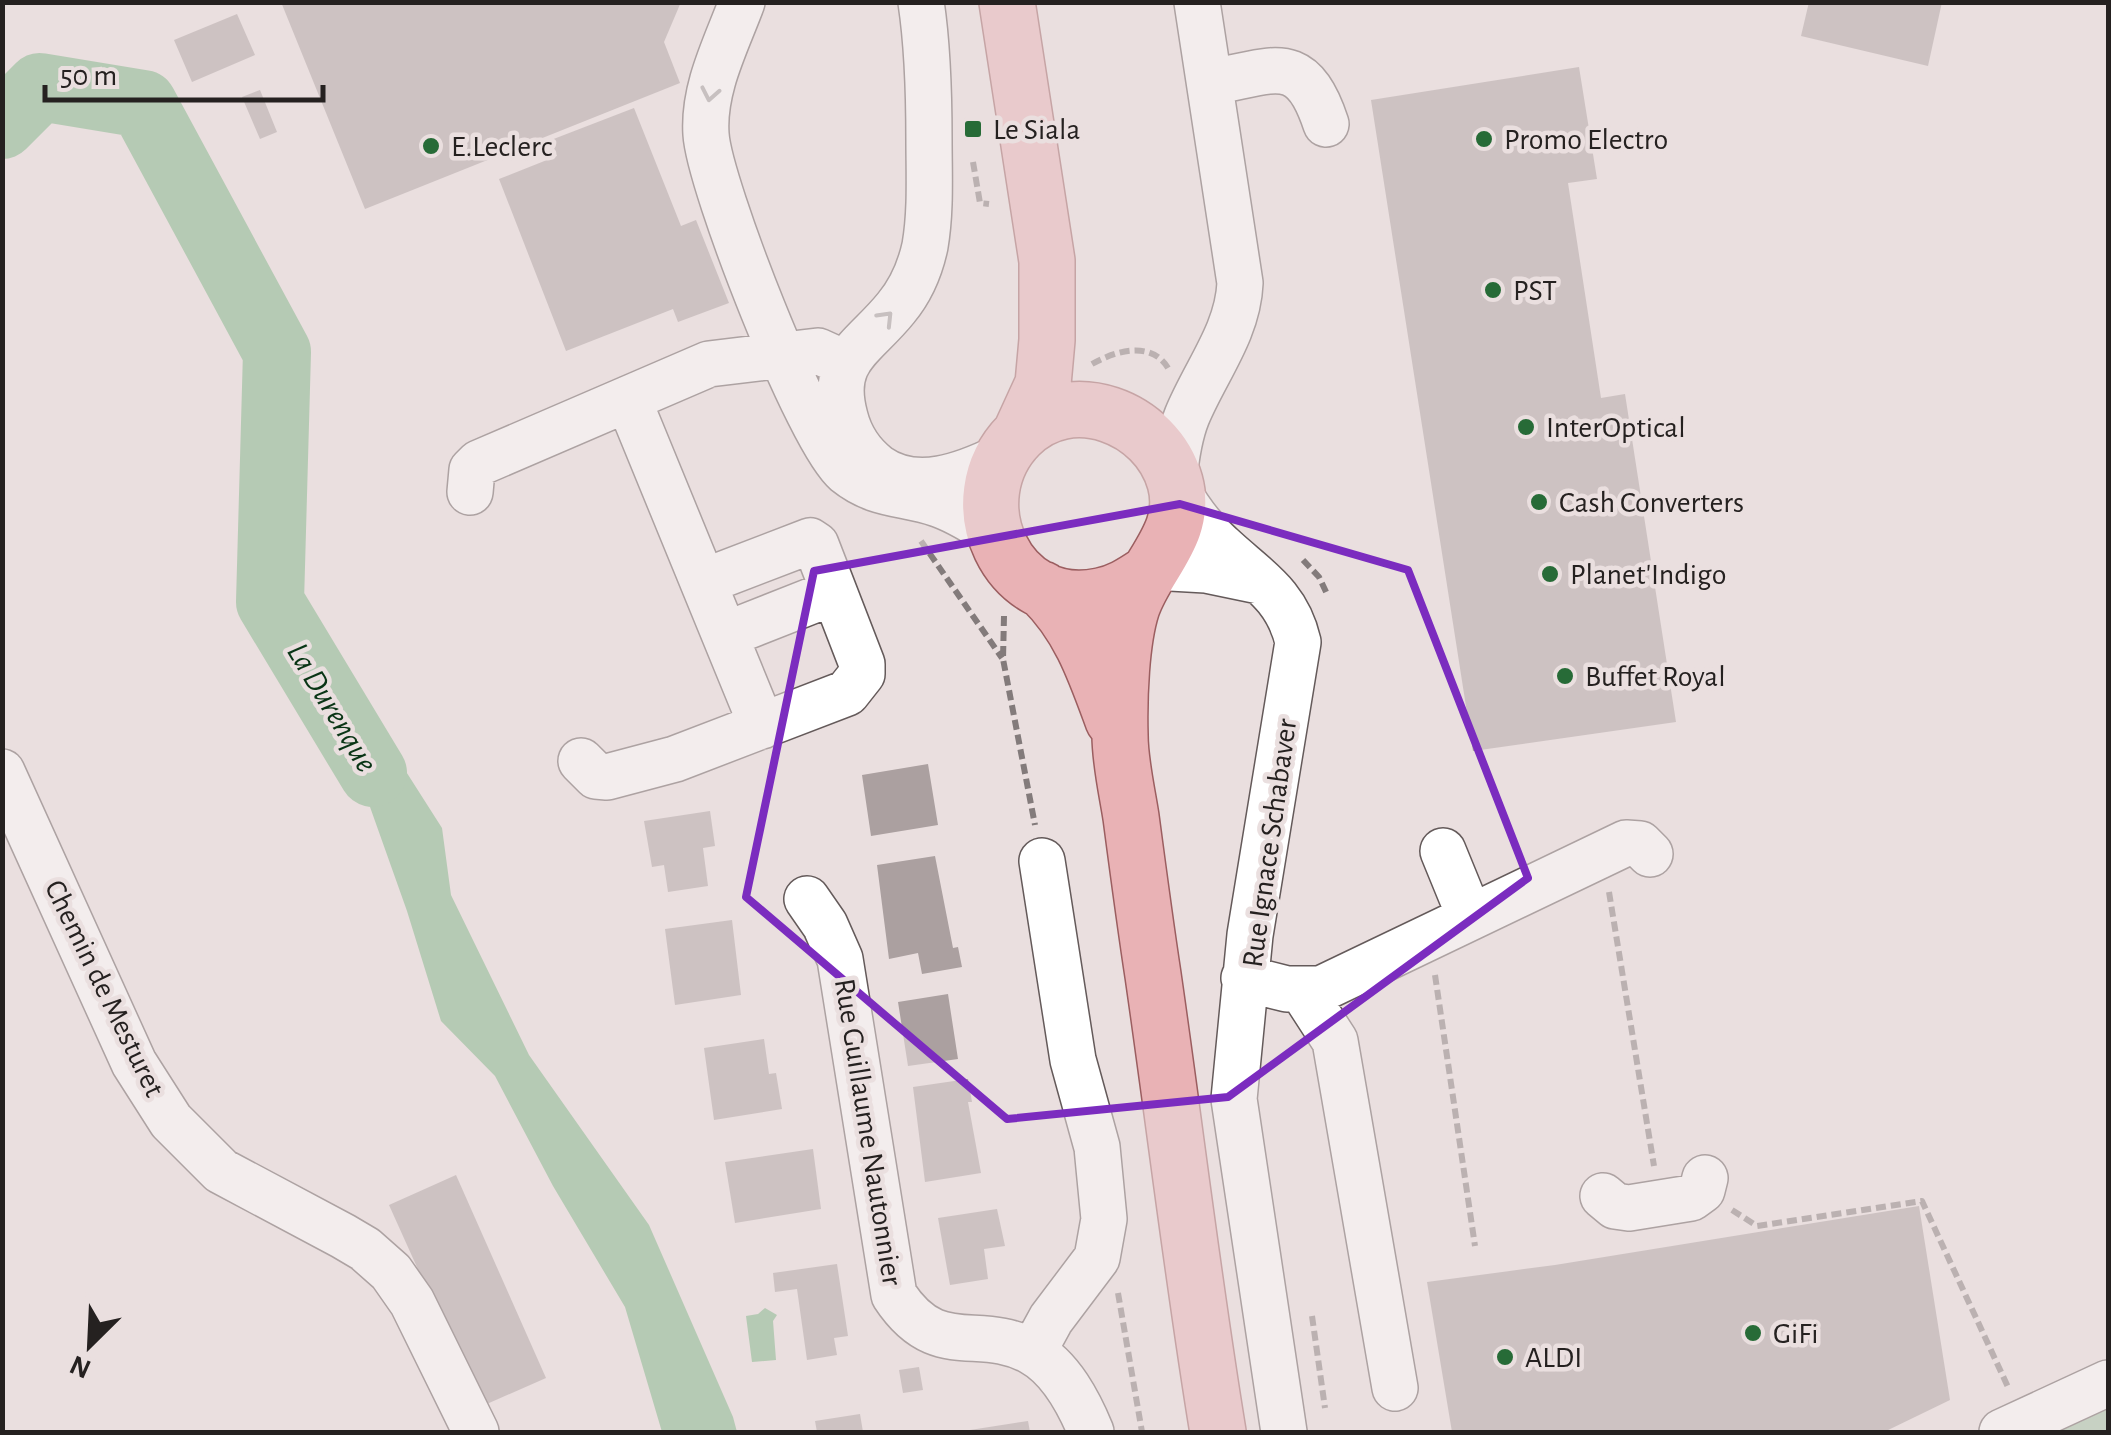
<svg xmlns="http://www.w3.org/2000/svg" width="2111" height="1435" font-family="'Alegreya Sans',sans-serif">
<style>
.green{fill:#9dc1a2}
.water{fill:#77b180}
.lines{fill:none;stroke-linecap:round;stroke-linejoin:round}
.river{stroke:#77b180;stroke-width:68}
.building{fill:#aba0a0}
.minor-casing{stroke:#645a5a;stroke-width:48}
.major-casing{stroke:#9b5e60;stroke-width:58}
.path{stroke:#837b7b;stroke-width:6;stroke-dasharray:10 5;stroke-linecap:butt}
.minor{stroke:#fff;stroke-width:45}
.major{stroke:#e9b2b5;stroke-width:55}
.oneway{stroke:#9d9b9b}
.marked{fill:none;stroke:#7b2cbf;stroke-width:8;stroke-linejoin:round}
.poi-dot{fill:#276b37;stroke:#eadfdf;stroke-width:4}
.labels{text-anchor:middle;stroke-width:9;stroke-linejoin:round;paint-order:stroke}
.poi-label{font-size:30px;fill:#252120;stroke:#eadfdf;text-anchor:start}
.street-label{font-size:30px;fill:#252120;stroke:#eadfdf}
.water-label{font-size:32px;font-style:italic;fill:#093515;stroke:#eadfdf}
</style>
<rect width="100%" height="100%" fill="#eadfdf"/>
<path class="green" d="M2108 1405V1432H2048Z"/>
<path class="water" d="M308 678 398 759 442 828 451 895 529 1055 649 1225 733 1417 737 1432H662L625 1307 553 1186 495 1076 441 1021 407 911 359 776Z
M765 1308 777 1315 773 1321 776 1360 752 1362 746 1316 758 1314Z"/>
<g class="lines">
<path class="river" d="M2 125 40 87 143 104 277 352 270 602 373 773"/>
</g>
<path class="building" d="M281 2H681L664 42 680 83 365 209Z
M1809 2H1942L1928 66 1801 36Z
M237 14 255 55 192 82 174 40Z
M1579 67 1597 179 1568 183 1601 398 1625 394 1676 722 1473 751 1371 100Z
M260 90 277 132 260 139 242 97Z
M634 108 681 226 696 220 729 303 678 322 673 309 566 351 499 179 557 156 551 140Z
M928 764 938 825 871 836 862 775Z
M710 811 715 846 703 848 708 886 668 892 664 865 652 867 644 821Z
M935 856 953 948 958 947 962 967 922 974 918 953 889 959 877 865Z
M732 920 741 995 675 1005 665 929Z
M948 994 958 1059 908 1066 898 1002Z
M764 1039 769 1074 776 1073 782 1109 714 1120 704 1048Z
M968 1079 972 1102H968L981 1173 925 1182 913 1087Z
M813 1149 821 1209 735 1223 725 1162Z
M456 1175 546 1378 480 1407 389 1205Z
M1919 1206 1950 1400 1884 1432H1452L1427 1282 1555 1265Z
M997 1209 1005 1246 984 1249 988 1279 950 1285 938 1218Z
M837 1264 848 1336 834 1338 837 1355 807 1360 797 1289 775 1292 773 1273Z
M919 1367 923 1390 903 1393 899 1370Z
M860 1414 863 1432H817L815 1421Z
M1028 1421 1030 1432H970V1430Z"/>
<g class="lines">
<g class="minor-casing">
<path id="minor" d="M742 2C726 45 703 88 706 134 709 185 809 441 846 472 877 497 904 492 938 504 957 510 975 523 993 532
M921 2C928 48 929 93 929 140 929 175 931 211 925 246 920 269 911 290 896 308 864 348 829 358 845 417 850 437 861 454 878 467 916 494 964 475 1001 457
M1210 82C1273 72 1301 49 1326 124
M628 399 762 726
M1174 479C1176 458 1179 436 1187 416 1205 372 1238 332 1240 283L1197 2
M1177 490C1189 510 1203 530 1221 546 1255 578 1287 594 1298 642L1250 935 1234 1099 1284 1432
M470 492 472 470 479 463 709 364 818 351 840 361 843 370
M1153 567 1206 570 1259 581
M725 635 834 592
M581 761 596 776 607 777 675 759 847 693 862 674V664L816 545 810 541 703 582
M2 772 134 1063 171 1121 221 1171 343 1236 365 1249 391 1272 412 1302 476 1432
M1443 851 1470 917
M807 899 825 925 840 959 894 1295C938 1362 978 1322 1032 1352 1061 1368 1079 1403 1091 1432
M1244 978 1287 989H1321L1626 843 1640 844 1650 854
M1302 990 1335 1041 1395 1388
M1603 1196 1615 1206 1629 1208 1691 1198 1702 1190 1705 1178
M1033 1352 1051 1319 1097 1258 1104 1219 1097 1147 1073 1060 1042 861
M2002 1432 2108 1383"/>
</g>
<g class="major-casing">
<path id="major" d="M1007 2 1047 261V340L1043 384 1021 432
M1147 574C1132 584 1118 593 1100 596 1007 616 955 500 1019 435 1070 383 1157 417 1175 482 1189 533 1147 563 1132 607 1121 641 1119 698 1120 735 1120 762 1127 791 1131 817 1138 870 1145 923 1153 975 1175 1127 1193 1281 1218 1432
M1042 589C1080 626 1095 671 1113 720"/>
</g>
<path class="path" d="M973 162 980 203 989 204
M1092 364C1115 351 1151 340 1168 368
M921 541 1002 658
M1303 560 1319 577 1327 594
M1004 616 1003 659 1035 825
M1609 892 1654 1166
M1435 975 1475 1246
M1732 1210 1757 1226 1922 1201 2008 1387
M1118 1293 1142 1432
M1312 1316 1325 1408"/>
<use href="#minor" class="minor"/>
<use href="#major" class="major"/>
</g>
<defs><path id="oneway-chevron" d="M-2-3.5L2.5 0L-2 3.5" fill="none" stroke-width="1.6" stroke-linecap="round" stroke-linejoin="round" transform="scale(2.5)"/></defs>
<g class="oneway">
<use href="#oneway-chevron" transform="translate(710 94) rotate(101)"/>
<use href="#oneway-chevron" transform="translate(886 318) rotate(-46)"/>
</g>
<path d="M0 0H2111V1435H0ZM1180 504 1408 570 1528 878 1228 1097 1007 1119 746 897 814 571Z" fill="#eadfdf" fill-opacity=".55" fill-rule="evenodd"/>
<path class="marked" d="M1180 504 1408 570 1528 878 1228 1097 1007 1119 746 897 814 571Z"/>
<g class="poi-dot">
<rect x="963" y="119" width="20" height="20" rx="5"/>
<circle cx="1484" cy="139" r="10"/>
<circle cx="431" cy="146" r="10"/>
<circle cx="1493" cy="290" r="10"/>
<circle cx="1526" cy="427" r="10"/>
<circle cx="1539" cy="502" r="10"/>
<circle cx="1550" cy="574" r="10"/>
<circle cx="1565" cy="676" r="10"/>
<circle cx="1753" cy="1333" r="10"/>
<circle cx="1505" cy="1357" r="10"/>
</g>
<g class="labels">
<g class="poi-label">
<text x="993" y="139">Le Siala</text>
<text x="1504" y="149">Promo Electro</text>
<text x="451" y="156">E.Leclerc</text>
<text x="1513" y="300">PST</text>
<text x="1546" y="437">InterOptical</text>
<text x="1559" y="512">Cash Converters</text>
<text x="1570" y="584">Planet'Indigo</text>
<text x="1585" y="686">Buffet Royal</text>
<text x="1773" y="1343">GiFi</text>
<text x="1525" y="1367">ALDI</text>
</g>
<g class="street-label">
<text transform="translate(1269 843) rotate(-82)" y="10">Rue Ignace Schabaver</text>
<text transform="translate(105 988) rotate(64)" y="10">Chemin de Mesturet</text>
<text transform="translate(869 1132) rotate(81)" y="10">Rue Guillaume Nautonnier</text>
</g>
<g class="water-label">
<text transform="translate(333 707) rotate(59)" y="11">La Durenque</text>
</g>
</g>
<rect width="2111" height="1435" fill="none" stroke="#252120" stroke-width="10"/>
<g transform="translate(90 1345) rotate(204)" stroke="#eadfdf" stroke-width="8" paint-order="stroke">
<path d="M0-8L18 38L0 25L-18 38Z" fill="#252120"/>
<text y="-15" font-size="28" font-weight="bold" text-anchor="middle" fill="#252120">N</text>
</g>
<path d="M45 85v15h278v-15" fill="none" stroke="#252120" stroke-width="5"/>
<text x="60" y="85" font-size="30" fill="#252120" stroke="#eadfdf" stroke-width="8" paint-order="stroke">50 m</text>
</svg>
